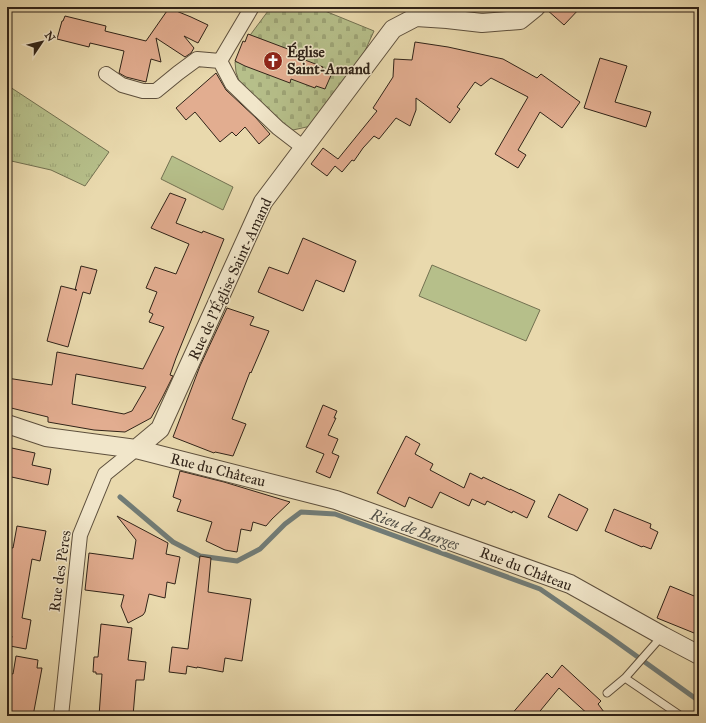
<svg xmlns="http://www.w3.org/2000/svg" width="706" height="723" font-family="'IM FELL Great Primer',serif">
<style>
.grass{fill:url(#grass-tufts);stroke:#737151}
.cemetery{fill:url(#cemetery-stones);stroke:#737151}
.pitch{fill:#b6bf8a;stroke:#737151}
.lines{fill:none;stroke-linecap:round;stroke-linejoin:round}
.stream{stroke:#717c77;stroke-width:5}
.building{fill:#e2ad90;stroke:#302318;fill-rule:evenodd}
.service-casing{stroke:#5e503d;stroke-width:9}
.minor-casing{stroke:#5e503d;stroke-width:16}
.tertiary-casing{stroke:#5e503d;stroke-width:20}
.service{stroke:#f1e6ca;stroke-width:7}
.minor{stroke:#f1e6ca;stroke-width:14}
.tertiary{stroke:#f1e6ca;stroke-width:18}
.labels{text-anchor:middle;stroke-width:3;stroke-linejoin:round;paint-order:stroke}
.poi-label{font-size:15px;font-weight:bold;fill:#302318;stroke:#f1e6ca;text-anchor:start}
.street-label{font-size:15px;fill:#302318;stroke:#f1e6ca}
.water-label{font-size:16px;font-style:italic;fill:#514f47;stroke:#f1e6ca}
</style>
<defs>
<pattern id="grass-tufts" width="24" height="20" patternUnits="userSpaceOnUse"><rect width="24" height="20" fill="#b6bf8a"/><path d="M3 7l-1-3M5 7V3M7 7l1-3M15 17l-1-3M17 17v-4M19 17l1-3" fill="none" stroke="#9da476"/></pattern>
<pattern id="cemetery-stones" width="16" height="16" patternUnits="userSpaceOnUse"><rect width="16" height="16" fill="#b6bf8a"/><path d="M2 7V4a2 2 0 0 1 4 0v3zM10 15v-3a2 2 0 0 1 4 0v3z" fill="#9da476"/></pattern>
</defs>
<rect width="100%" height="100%" fill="#e9d9ad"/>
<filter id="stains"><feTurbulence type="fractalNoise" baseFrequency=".005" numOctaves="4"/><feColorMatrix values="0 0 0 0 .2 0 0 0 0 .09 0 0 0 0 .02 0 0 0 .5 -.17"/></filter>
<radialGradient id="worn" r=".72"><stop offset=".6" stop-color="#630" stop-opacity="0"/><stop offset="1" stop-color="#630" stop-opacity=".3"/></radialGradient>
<path class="grass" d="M7 85 109 152 85 186 51 170 7 160Z"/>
<path class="cemetery" d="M271 7H311L325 11 374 31 364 53 311 126 293 130 281 126 240 84 236 72 235 62 248 38Z"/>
<path class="pitch" d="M172 156 233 187 223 210 161 179Z
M432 265 540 310 526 341 419 296Z"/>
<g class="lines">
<path class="stream" d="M120 497 173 542 200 556 237 561 260 549 285 524 301 512 335 514 540 589 610 637 699 701"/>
</g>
<path class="building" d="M546 7H581L564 25 546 9Z
M169 8 191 17 208 25 198 43 184 36 194 48 191 53 185 57 156 38 161 62 151 59 146 82 126 77 119 73 124 51 90 43 89 47 57 39 62 21H63L65 16 106 26 105 31 146 41Z
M248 34 301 54 300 58 323 67 322 69 332 73 325 89 316 86 315 88 291 79 290 83 245 66 235 61 243 41 245 42Z
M415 42 448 47 503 59 537 78 541 74 580 102 562 128 540 112 518 150 526 155 518 168 495 154 528 97 491 78 481 86 475 82 457 107 460 109 450 123 416 98V110L410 126 396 118 379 139 374 136 363 148 354 161 352 160 342 172 335 166 327 176 311 164 323 148 338 159 377 111 373 108 393 77 394 59 412 60Z
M600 58 627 66 615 102 651 112 646 127 584 108Z
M216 73 226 90 256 118 270 134 259 144 245 127 236 136 232 132 220 142 195 112 186 120 176 108Z
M170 193 186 199 176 223 202 233 203 231 224 239 176 358 170 375 173 376 162 398 151 418 125 432 94 430 48 422V417L7 407V378L52 385 57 352 143 369 164 327 149 322 153 314 149 312 157 292 146 288 155 267 176 274 189 244 151 228ZM76 374 146 387 132 411 124 414 72 404Z
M303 238 356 261 344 292 316 280 303 311 258 292 269 267 288 274Z
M81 266 97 270 90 294 83 292 68 347 47 341 61 286 77 290H75Z
M227 308 254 317 250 325 269 331 251 373 250 372 232 419 246 424 233 456 215 452 214 453 173 437 200 366Z
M323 405 337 411 334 418H336L328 435 338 439 332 453 339 456 330 478 316 472 324 454 306 447Z
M406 436 420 444 415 454 433 464 430 470 464 488 470 473 482 479 483 477 510 490V489L535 501 527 518 513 511 512 513 487 501 485 505 472 499 469 506 440 492 432 508 409 497 405 507 377 493Z
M7 447 35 453 32 465 51 469 48 485 7 476Z
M180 471 224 482 290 502 272 519 266 526 253 522 251 531 241 529 237 552 225 550 206 541 212 522 177 511 181 500 173 497Z
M559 494 588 509 577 531 548 517Z
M614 509 651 524 650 528 658 532 651 549 643 546 642 547 605 531Z
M117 516 168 543 166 554 180 557 175 584 167 582 165 598 149 594 145 612 143 615 128 623 121 606 124 595 85 590 89 553 133 559 136 540Z
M17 526 46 531 40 561 32 559 22 618 31 620 26 649 10 646 12 636 7 635V547L13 548Z
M200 556 211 558 208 592 251 599 242 661 225 658 223 672 197 667V668L187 666 186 674 169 672 172 647 188 649Z
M670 586 699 598V635L657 618Z
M101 624 132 628 128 660 146 662 144 680H136L133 716H99L102 674H96V672H93L94 657H98Z
M16 656 38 660 37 668H42L33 716H7V681L8 673 13 674Z
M562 665 601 701 598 704 607 716H590L559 688 536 716H510L547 673 552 678Z"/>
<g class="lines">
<g class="service-casing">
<path id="service" d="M625 678 681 716
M607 693 625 678 662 636"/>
</g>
<g class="minor-casing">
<path id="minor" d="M252 7 220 61 232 84 278 128 304 148
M106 74 122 85 143 91H156L178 73 197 59 220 61
M61 716 80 535 105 474 136 449"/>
</g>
<g class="tertiary-casing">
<path id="tertiary" d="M7 424 46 437 136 449 336 500 570 584 663 636 699 655
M136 449 160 429 263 202 393 29 416 17 447 19 482 23 520 20 536 7"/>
</g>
<use href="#service" class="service"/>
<use href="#minor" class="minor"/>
<use href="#tertiary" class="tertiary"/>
</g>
<defs>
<g id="church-disc" transform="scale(1)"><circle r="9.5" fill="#8f2418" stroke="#f1e6ca"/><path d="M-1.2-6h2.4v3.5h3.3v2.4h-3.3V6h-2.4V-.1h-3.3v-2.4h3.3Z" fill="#fff"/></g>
</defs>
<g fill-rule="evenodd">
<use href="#church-disc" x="273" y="61"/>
</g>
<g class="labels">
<g class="poi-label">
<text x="287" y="57">Église<tspan x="287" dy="17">Saint-Amand</tspan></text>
</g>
<g class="street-label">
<text transform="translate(230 279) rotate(-65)" y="5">Rue de l'Église Saint-Amand</text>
<text transform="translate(218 470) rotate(14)" y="5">Rue du Château</text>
<text transform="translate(526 569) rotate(21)" y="5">Rue du Château</text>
<text transform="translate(60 571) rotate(-82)" y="5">Rue des Pères</text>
</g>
<g class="water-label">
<text transform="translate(415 529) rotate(20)" y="6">Rieu de Barges</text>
</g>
</g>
<rect width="706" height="723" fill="none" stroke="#e9d9ad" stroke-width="24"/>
<rect x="8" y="8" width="690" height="707" fill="none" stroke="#302318" stroke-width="2"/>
<rect x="12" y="12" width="682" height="699" fill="none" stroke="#302318"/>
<g transform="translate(42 42) rotate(55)" stroke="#f1e6ca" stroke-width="3" paint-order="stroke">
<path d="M0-3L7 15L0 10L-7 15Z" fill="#302318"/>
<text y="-6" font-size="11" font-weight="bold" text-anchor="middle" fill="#302318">N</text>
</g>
<rect width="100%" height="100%" filter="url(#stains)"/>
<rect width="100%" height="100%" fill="url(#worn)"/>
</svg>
